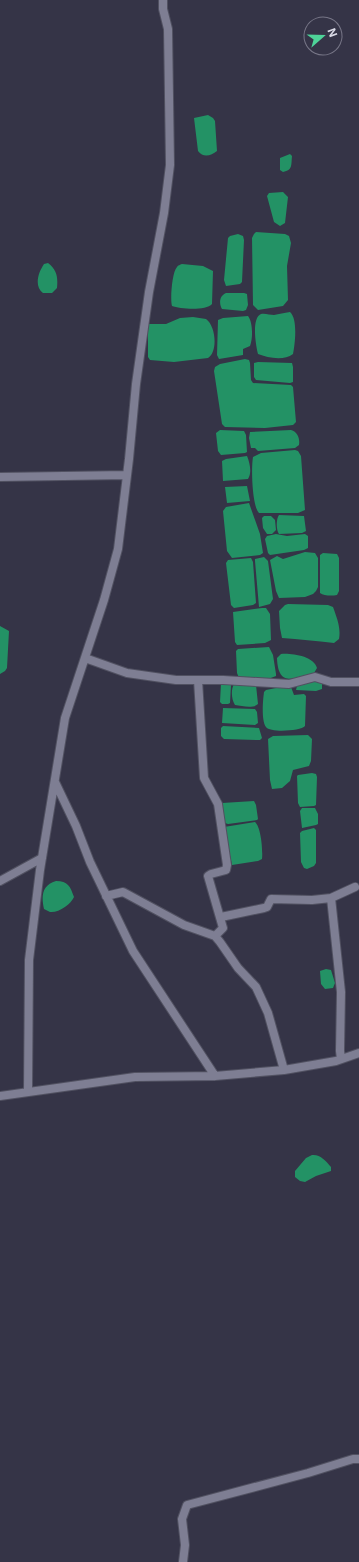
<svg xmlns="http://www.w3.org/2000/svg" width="359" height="1562" font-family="Inter,sans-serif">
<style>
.water{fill:#239265}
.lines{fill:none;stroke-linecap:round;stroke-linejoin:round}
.minor-casing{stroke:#515161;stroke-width:10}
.minor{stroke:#7e7e93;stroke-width:8}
</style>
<rect width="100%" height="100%" fill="#353447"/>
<path class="water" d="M208 115 213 118 215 121 217 151C211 156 203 158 198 151L194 118Z
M290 154 292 156C291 165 293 170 283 172L280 170V158Z
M283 192 288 197 285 223 280 226 274 222 267 196 269 193Z
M256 232 285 234 289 236 291 243 287 266 288 300 283 306 258 310 253 305 252 238 254 234Z
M238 234 243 236 244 240 242 282 240 284 226 286 224 280 228 238 230 236Z
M48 263C57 270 58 277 57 288L52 293H43C34 286 38 273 44 264Z
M182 264 203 266 213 271 212 304C206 311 180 309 172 306 170 300 172 272 177 267 178 265 180 265 182 264Z
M226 293H244L247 294 248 305 246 310 243 311 222 309C219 304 219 296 226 293Z
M290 312C298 319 295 344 293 354 284 361 268 358 258 354 256 347 251 318 261 314 265 313 270 315 274 315 279 314 284 313 290 312Z
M248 316C253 322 253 339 250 346L243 349V355L219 359 217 355 218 320 223 318Z
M193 317 206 319C216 326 218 352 208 358L174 362 150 360 148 357V330L149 324H166L180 318Z
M245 359 249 360 250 363 251 380 253 383 291 385 293 387 296 422 293 425 265 428 225 427 222 424 214 371 215 367 220 364Z
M258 362 292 363 293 367V382L290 383 256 380 254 377V363Z
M220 430 244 431 246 435 247 452 245 453 221 455 218 451 216 433Z
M291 430C298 432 300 439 299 445L295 448 258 451 255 448H251L249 438 250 432Z
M295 450 298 451 301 456 305 510 298 513H259C252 506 251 468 253 457L261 453Z
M247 456C250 463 252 473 248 479L223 481 222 461 226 459Z
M247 486 250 501 227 503 225 487Z
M249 503 260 534 263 553 260 555 232 558 227 551 223 511 226 507Z
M279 515 304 516 306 531 302 533 279 534C276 530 276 519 279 515Z
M264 516H271L275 520 276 530 272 534H267L263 528 262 518Z
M276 534 287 536 305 534 308 536V548L304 550 270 555 268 553 265 539 267 536Z
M305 552 315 553 318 558V587L316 591 313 594 305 597 279 598 276 591 270 560 277 556 283 559Z
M323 553 337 554 339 558V591L337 595C332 596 324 596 320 593V555Z
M264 557 268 561 273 599 270 604 259 607 255 561V559Z
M251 558 253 562 256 603 253 605 234 608 231 605 226 563 228 560Z
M288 604 328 605 333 607C337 618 341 628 339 639L334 643C316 641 299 639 282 638L280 628 279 611 285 605Z
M262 608H266L270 614 271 640 265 643 237 645 235 642 233 612Z
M0 626 9 631 7 668 5 671 0 674Z
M269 647 273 655 276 674V676L268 679H243L239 678 237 673 236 651 238 649Z
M281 654C291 653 314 656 317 668L314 673C293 679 278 687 277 658Z
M312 681H318L322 683V689L316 691 296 690 297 686Z
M221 683H230L231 685 230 703 228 704H222L220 702Z
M234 684 256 685 258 704C253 709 242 706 235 705 231 699 231 689 234 684Z
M286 686 291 687 294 695 304 694 306 696 305 726C301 731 270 733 266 727 261 720 263 700 264 692L266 690Z
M223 708 255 709 257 712 258 723 255 725 222 723Z
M223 726 259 728 262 738 260 740H257L224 739 221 736V728Z
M308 735 312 739 311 761 309 766 293 770 290 781 282 788 272 789 270 780 268 739 273 736Z
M312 773 316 774 317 777 316 805 314 806 300 807 298 803 297 776 298 775Z
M254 801 256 805 258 819 257 820 228 824 225 823 222 803Z
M302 808H315L318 814V824L316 825 302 828 300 811Z
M255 822C261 827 263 850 262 859L258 861 232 865 224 827Z
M314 828 316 830V863L314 866 307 869 304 868 301 862 300 833 302 831Z
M56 881C68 881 70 886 74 897 71 904 59 913 50 912 48 911 46 910 44 909 41 896 42 885 56 881Z
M326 969 331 970 335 983 333 988 325 989 321 984 320 971Z
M312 1155C320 1154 326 1161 331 1167V1171L316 1176 305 1182 300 1181 295 1177V1171L306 1158Z"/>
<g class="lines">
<g class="minor-casing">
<path id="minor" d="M0 477 127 475
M85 658 127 673 176 680H223L289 684 315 677 331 682H359
M198 680 204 778 218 804 227 865 226 870 211 874 208 876 223 928 215 936
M55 782 76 826 90 862 133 951 215 1076
M0 881 42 858
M106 896 123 892 184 925 215 936 220 942 238 968 256 987 268 1013 284 1070
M331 898 341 992 340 1051 341 1059
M221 917 264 908 267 907 271 899 312 900 331 898 355 887
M28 1092 29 960 40 870 65 718 104 600 118 549 129 459 136 384 149 292 164 213 170 165 168 29 163 9V0
M0 1096 135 1077 215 1076 284 1070 336 1061 359 1053
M183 1562 185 1545 182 1519 187 1505 308 1473 353 1459H359"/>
</g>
<use href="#minor" class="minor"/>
</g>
<g transform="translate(323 36) rotate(70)"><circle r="19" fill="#353447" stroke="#777687"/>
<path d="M0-3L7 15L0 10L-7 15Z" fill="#4ed399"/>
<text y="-6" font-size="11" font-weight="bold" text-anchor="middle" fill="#dadae6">N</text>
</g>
</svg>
